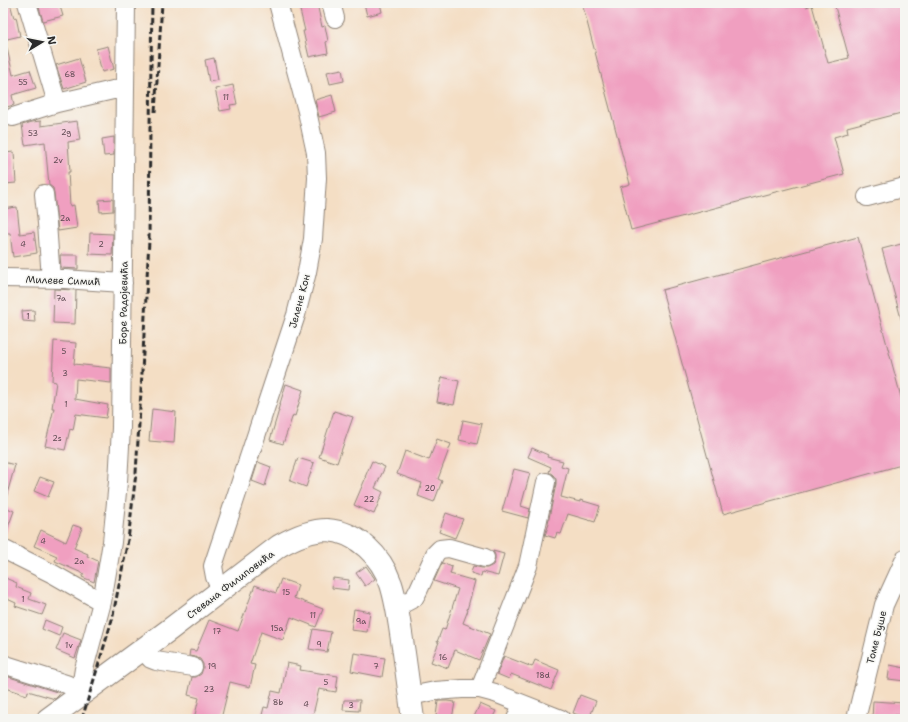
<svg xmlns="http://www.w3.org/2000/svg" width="908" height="722" font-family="'Shantell Sans',sans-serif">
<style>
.building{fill:#f09fc0}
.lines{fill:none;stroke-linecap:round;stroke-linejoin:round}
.minor-casing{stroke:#908478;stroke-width:20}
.major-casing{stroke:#908478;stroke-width:24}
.minor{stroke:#fff;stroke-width:18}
.major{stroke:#fff;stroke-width:22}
.rail{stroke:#2b2b2b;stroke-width:3;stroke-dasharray:6 3;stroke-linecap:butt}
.labels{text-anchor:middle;stroke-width:3;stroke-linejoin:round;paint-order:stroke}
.number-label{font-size:8px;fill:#5c4850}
.street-label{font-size:10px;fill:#2b2b2b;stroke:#f6f6f2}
</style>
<rect width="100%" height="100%" fill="#f6f6f2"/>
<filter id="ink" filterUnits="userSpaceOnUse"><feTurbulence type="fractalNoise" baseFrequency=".025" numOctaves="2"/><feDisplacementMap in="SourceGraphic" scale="8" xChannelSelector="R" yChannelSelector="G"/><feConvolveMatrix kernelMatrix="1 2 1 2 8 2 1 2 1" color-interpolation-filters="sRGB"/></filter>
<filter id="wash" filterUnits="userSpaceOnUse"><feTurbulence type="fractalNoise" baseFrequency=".012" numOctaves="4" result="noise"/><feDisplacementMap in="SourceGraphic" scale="16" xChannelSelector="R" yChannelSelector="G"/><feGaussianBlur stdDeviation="0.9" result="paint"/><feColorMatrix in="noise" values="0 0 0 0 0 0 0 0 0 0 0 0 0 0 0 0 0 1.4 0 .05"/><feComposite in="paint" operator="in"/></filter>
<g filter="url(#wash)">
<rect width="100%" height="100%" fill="#f4dec4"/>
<g id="blocks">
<path class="building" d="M3 3H10L14 18 16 17 20 36 3 40Z
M43 3H59L63 16 43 21 38 4Z
M313 3H317L322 27 325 26 328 41 326 42 328 53 309 57 303 31H305L299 6Z
M364 3H380L382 12 367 16Z
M582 3H805L806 7 812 5 828 63 849 58 834 3H905V112L847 127 848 133 834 137 844 174 631 230 620 187 630 184Z
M108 46 114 69 102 72 96 49Z
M3 48H7L13 75 30 70 36 88 12 95 14 105 3 108Z
M79 58 86 82 64 89 56 65Z
M214 58 218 80 209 82 205 60Z
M342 69 344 81 330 84 327 72Z
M233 85 237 104 230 105 231 109 220 111 215 89Z
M332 95 336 112 319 117 315 100Z
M41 121V126L77 121 80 140 68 142 70 172H68L70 206 74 205 77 228 58 231 54 193 53 188 49 185 45 142 25 145 22 125 32 122Z
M114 137V155L104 156 102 139Z
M14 152 16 183 5 184 4 153Z
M113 199V211L100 212 99 200Z
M17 207 20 234 34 232 37 253 13 257 10 233H3V209Z
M90 233 113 234 112 255 89 254Z
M858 237 905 412V464L723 514 662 290Z
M905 243V321L902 322 882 249Z
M60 255H78V269L61 268Z
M54 289 76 290 75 324 53 323Z
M34 310 35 322 23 321 22 311Z
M54 341 76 343 74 364 111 368V383L76 379 75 399 108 405 106 418 76 414 73 430 70 429 65 450 45 446 54 408H52L56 382 52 381 53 359Z
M442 377 459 381 454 405 437 402Z
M286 384 303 390 295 416 293 415 283 444 270 440 279 410H278Z
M152 409 176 412 174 443 149 441Z
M334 411 353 417 337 463 319 457Z
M463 420 482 424 477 444 459 440Z
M437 439 451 444 438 479 442 481 434 502 418 496 422 483 397 474 405 451 429 460Z
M532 448 548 455 547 457 563 461 561 466 568 468 561 497 580 502V500L600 506 595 522 568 514 561 534 557 533 555 538 545 535 549 524 548 523 556 484V479L553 475 549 472 551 467 528 457Z
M298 458 314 463 306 487 290 481Z
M372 461 385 467 375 488 383 492 374 514 354 505 366 477H365Z
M3 462 15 465 6 498 3 497Z
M258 462 271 467 265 486 252 481Z
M514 469 530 473 521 506 530 509 528 518 502 511Z
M40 477 54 482 48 497 34 491Z
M3 506 14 511 4 538H3Z
M446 513 463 519 455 538 439 532Z
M73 525 82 528 74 548 88 554 87 556 98 561 94 582 82 577 84 574 55 561 57 556 34 546 41 530 66 542Z
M493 551 504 554 498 576 482 572 481 576 471 573 473 566 482 568H487L493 565 495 560V555Z
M442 563 452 567 450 574 475 581 467 610H468L463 623 490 634 479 660 455 650 448 668 431 662 439 642H437L442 629 445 630 458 589 434 581Z
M366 566 375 579 365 586 356 573Z
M3 577 17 583 16 587 31 593 29 599 46 605 42 615 15 606 16 603 3 597Z
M333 578 349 580 348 590 332 588Z
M281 579 298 585 294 598 323 609 316 627 291 617 283 640 261 632 250 664 255 665 250 687 230 682 221 719H194L199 698 188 695 192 677H196L201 674 203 668V664L200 659 195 657 189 656 190 650 196 651 209 620 238 631 255 585 276 593Z
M354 609 370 612 367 632 351 630Z
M45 620 62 627 59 636 42 629Z
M313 629 331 632 327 652 309 649Z
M63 633 81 640 75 658 56 650Z
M354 653 385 658 382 677 351 671Z
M504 656 532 667 535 660 559 670 551 690 511 674 509 679 497 674Z
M287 663 301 666 300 670 338 676 336 692 319 689 312 719H261L264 707 268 708 272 691 281 693Z
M890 665 905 668V681L888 679Z
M3 675 60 693 59 695 55 699 28 691 27 695 3 687Z
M580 695 596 701 589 719 573 713Z
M344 700H360L359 711 343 710Z
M438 701H447L455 702 452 719 436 716Z
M873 701 905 703V716L895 715 894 719H872Z
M480 704 496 711 492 719H473Z"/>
</g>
</g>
<g filter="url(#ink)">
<use href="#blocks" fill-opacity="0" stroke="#908478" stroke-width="1"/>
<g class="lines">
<g class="minor-casing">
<path id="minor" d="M27 3 57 103
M331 3 335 18
M13 117 57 103 113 90 124 89
M44 194 47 223 51 279
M867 197 905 187
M3 278 64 279 123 283
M3 549 53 574 102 602
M221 590 215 577 213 566 296 315 307 272 313 239 317 178 316 153 307 111 278 3
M397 607 414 598 418 591 435 554 440 549 449 548 485 558
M143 650 151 659 156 661 193 667
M3 664 66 684 85 692
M480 689 528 566 546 482
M85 692 82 681 84 669 102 602 112 542 118 482 121 428 126 3
M410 696 435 691 462 689H480L495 693 561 719
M516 719 522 704
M856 719 884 605 905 559"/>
</g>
<g class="major-casing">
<path id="major" d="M48 719 169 630 279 546C293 538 310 530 327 530 358 532 381 556 391 584 398 606 400 629 404 653 407 675 410 697 413 719"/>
</g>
<use href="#minor" class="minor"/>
<use href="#major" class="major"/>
<path class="rail" d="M155 112 162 3
M82 719 112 620 128 540 136 473 141 391 149 240 150 125 152 3"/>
</g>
</g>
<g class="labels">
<g class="number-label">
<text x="70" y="77">68</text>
<text x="23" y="85">55</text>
<text x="226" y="100">11</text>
<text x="66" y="135">2g</text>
<text x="33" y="136">53</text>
<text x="58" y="163">2v</text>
<text x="65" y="221">2a</text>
<text x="23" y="247">4</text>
<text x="101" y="247">2</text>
<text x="61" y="301">7a</text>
<text x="28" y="319">1</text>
<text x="64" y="354">5</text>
<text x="65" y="376">3</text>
<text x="66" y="407">1</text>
<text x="57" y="441">2s</text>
<text x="430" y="491">20</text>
<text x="369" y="502">22</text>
<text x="43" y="544">4</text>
<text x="79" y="564">2a</text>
<text x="286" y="595">15</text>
<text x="23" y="602">1</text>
<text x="313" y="618">11</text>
<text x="361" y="624">9a</text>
<text x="277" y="631">15a</text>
<text x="217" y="634">17</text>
<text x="319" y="647">9</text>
<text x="69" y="648">1v</text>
<text x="443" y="660">16</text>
<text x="212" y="669">19</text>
<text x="376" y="669">7</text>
<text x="543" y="678">18d</text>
<text x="326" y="685">5</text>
<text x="209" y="692">23</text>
<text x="278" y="705">8b</text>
<text x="306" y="707">4</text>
<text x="351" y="708">3</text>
</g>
<g class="street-label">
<text transform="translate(63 280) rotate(2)" y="4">Милеве Симић</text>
<text transform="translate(299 301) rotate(-75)" y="4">Јелене Кон</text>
<text transform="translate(123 303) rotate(-89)" y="4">Боре Радојевића</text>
<text transform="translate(230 584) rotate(-37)" y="4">Стевана Филиповића</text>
<text transform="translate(876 637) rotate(-76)" y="4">Томе Буше</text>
</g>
</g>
<rect width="908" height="722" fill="none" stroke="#f6f6f2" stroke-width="16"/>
<g transform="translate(42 42) rotate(80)" stroke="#f6f6f2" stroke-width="3" paint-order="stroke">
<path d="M0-3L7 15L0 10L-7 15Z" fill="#2b2b2b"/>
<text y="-6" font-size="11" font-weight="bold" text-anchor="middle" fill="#2b2b2b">N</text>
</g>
</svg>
